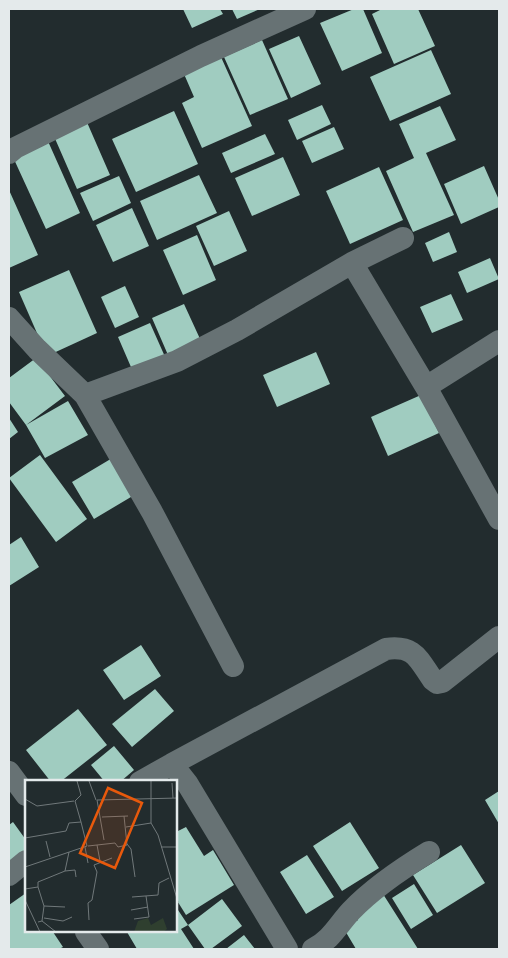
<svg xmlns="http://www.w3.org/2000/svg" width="508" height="958" font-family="'Noto Sans',sans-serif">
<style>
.building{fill:#a0ccc0}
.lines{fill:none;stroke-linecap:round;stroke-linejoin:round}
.minor{stroke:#677274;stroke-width:22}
.inset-road{fill:none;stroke:#70787a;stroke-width:1}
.view{fill:#e8590c;fill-opacity:0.15;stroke:#e8590c;stroke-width:2.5}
.inset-edge{fill:none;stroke:#e4eaeb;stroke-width:2.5}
</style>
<rect width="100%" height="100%" fill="#222c2e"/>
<path class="building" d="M183 9H220L223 14 192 28Z
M232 9H260L237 19Z
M354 9H363L382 53 342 71 320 23Z
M382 9H418L435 46 394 64 372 14Z
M299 36 321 84 291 98 269 49Z
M262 40 288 99 250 115 224 57Z
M431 50 451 94 390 121 370 77Z
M221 57 252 126 202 148 182 103 194 97 184 74Z
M322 105 331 124 297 140 288 120Z
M440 106 456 140 426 153 454 215 413 232 386 171 414 158 399 124Z
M174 111 198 164 136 192 112 139Z
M86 120 110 175 77 189 53 134Z
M334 127 344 149 312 163 302 141Z
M265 134 275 154 231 173 222 153Z
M47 139 80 213 46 229 12 155Z
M283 157 300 195 252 216 235 178Z
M484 166 499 200V207L461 224 444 184Z
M379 167 403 220 350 244 326 191Z
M199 175 217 213 157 240 140 201Z
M119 176 131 203 93 221 80 193Z
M9 190 38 255 9 268Z
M132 208 149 246 113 262 96 225Z
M229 211 247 251 214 266 196 226Z
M449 232 457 252 433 262 425 243Z
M197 235 216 280 183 295 163 250Z
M490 258 499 279 467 293 458 272Z
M69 270 97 333 47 356 19 292Z
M125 286 139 317 115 328 101 297Z
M451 294 463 320 432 333 420 307Z
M184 304 201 341 168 355 152 318Z
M150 323 166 359 134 374 118 337Z
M316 352 330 384 277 407 263 375Z
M36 358 65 396 26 425 9 402V378Z
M421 395 439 433 388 456 371 417Z
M68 401 88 435 45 458 26 425Z
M9 418 18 432 9 439Z
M40 455 87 519 56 542 9 478Z
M114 457 136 494 94 519 72 482Z
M21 537 39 567 9 586V545Z
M141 645 161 676 124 700 103 670Z
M155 689 174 711 132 747 112 724Z
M78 709 107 745 60 782H51L26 750Z
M114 746 134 770 120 782H105L91 765Z
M499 791V824L485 800Z
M13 822 26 840V856L9 869V825Z
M350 822 379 868 342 891 313 846Z
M186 827 204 856 213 850 234 885 186 915 176 899V832Z
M461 845 485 883 437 913 413 875Z
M307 855 334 897 306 914 280 872Z
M414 884 433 915 411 929 392 898Z
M26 893V932H53L63 947 59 949H9V905Z
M383 894 418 949H356L344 929 358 920 353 912Z
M222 899 242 926 211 949H205L188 925 181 929 194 949H137L127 932H176V907L188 925Z
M244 935 255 949H226Z"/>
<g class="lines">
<path class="minor" d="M9 153 15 148 201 56 305 9
M352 263 426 387 499 519
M9 318 37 349 85 395 152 512 233 666
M426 387 499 341
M85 395 177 361 237 330 352 263 403 238
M172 764 386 649C415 645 418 659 433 680L437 683 442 682 499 637
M9 772 26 795
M140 782 172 764 187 783 287 949
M9 875 26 861
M86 932 98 949
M313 949C331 940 338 925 351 911 374 887 401 869 429 852"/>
</g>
<g transform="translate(25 780)">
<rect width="152" height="152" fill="#222c2e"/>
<path d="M123 138 126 145 138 138 142 149 138 152H109L113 141Z" fill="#2f3f2f"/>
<path class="inset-road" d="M64 1 71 20M126 1V43L133 55 153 122M147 3 148 18M0 19 12 26 49 21M77 37 103 36M101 47 126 43M0 58 41 51 44 43 56 42 50 21 56 15 52 1M79 60 72 20 153 18M21 61 25 77M102 64 106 69 110 97M72 65 90 63 93 67 102 65 99 36M63 66 72 65 75 81M60 67 63 83M136 67H153M0 87 62 66 56 42M40 91 50 90 51 97M13 107V102L40 91 44 72M0 109 13 107 19 126 17 141M107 117 133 115 134 103 144 98M0 120 15 152M19 126 40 127M106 130 123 127M19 138 38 141 47 137M109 139 124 137 121 116M64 140 63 123 67 120 72 92 69 85 87 78M13 142 17 141 31 152"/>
<path class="view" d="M83 8 117 23 90 88 55 73Z"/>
<rect width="152" height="152" class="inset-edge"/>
</g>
<rect width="508" height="958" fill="none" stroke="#e4eaeb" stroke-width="20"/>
</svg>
